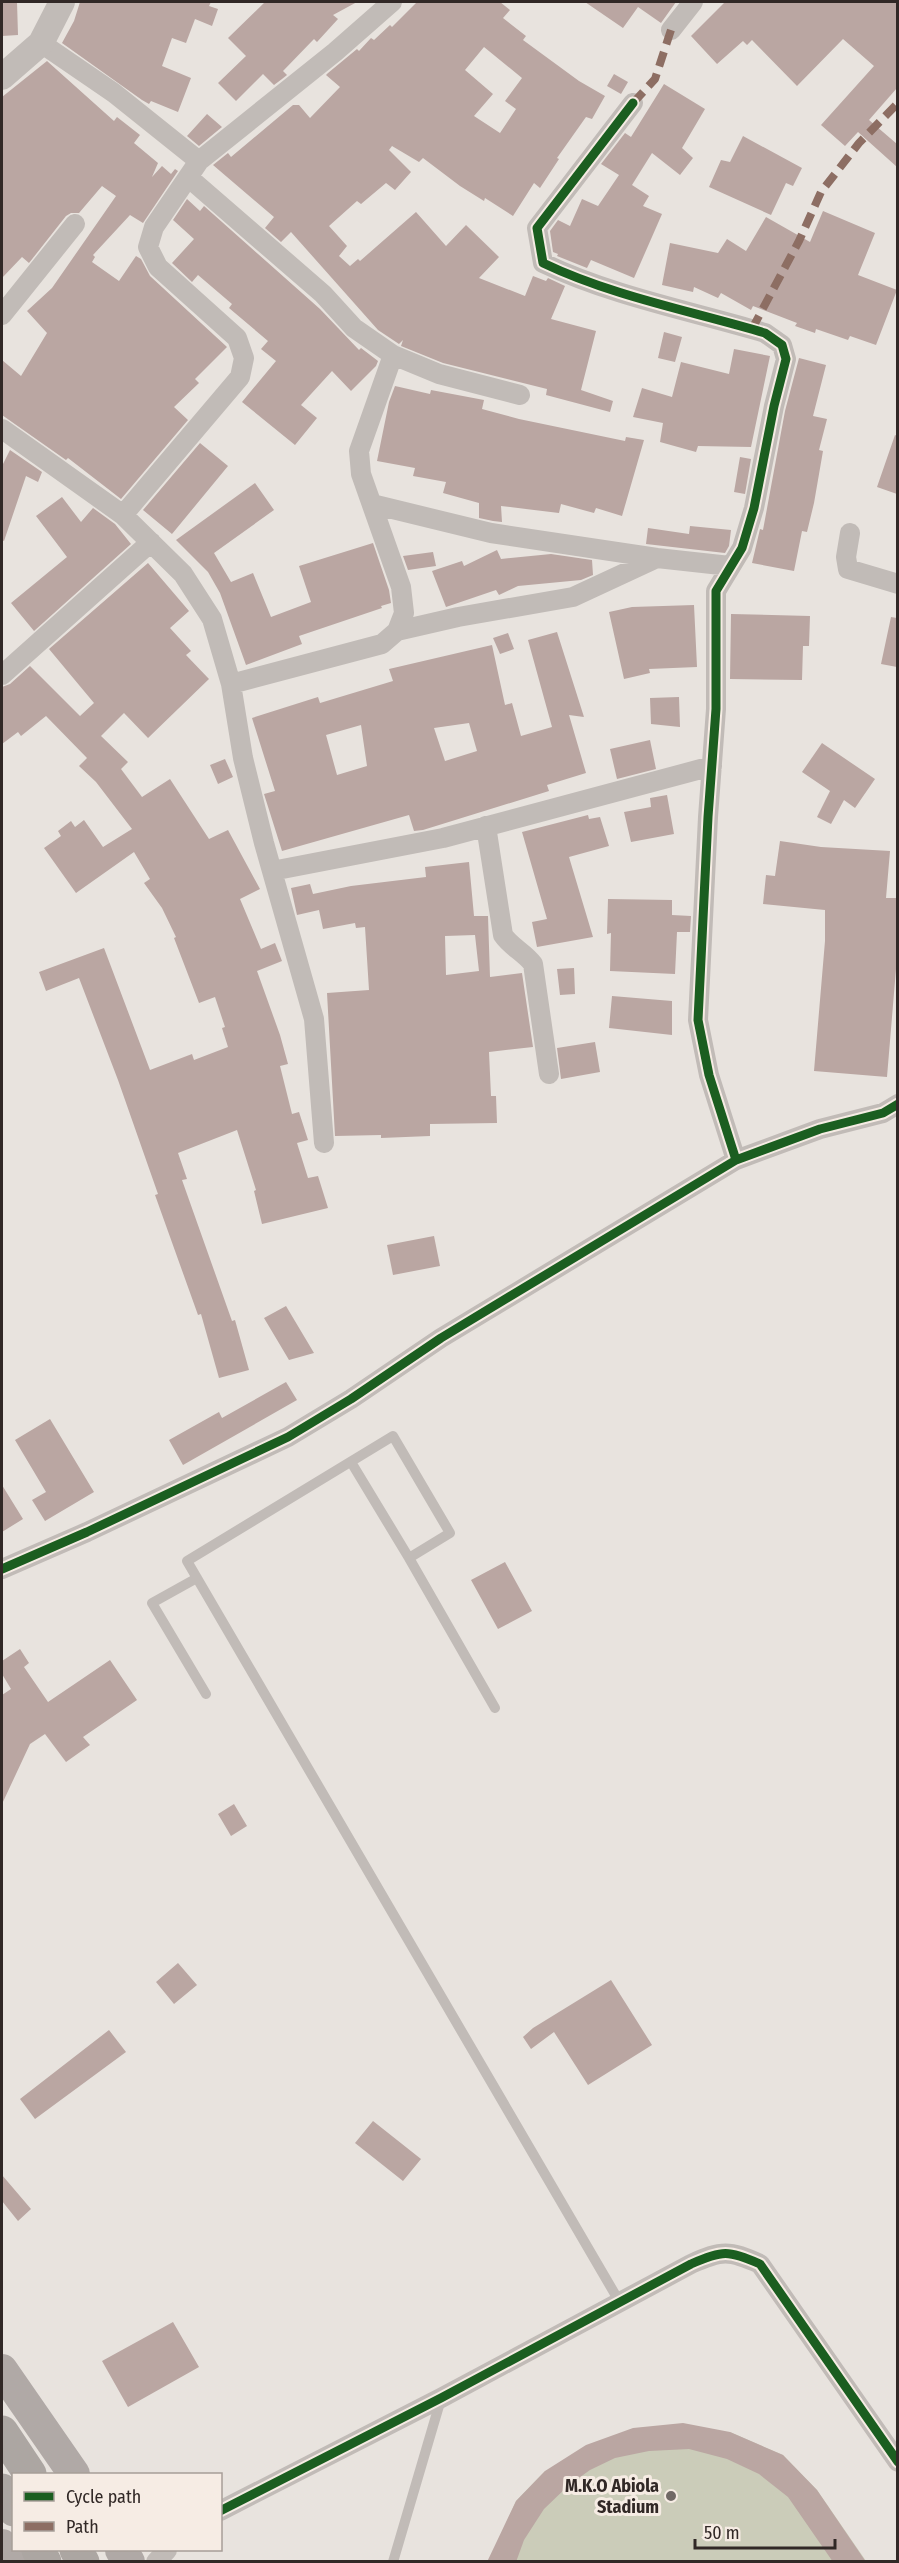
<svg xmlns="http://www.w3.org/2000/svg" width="899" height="2563" font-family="'Fira Sans Condensed',sans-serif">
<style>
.green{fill:#cbccb9}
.building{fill:#baa6a2;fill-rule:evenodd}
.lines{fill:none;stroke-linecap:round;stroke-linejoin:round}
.service{stroke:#c1bbb7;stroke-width:10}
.minor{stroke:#c1bbb7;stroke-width:20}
.tertiary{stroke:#c1bbb7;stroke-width:26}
.primary{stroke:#b0a9a6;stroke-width:32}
.trunk{stroke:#aca6a2;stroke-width:33}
.quiet{stroke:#8d6e63;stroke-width:8;stroke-dasharray:15 8;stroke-linecap:butt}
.cycleway-casing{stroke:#f6ece4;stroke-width:13}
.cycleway{stroke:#1b5e20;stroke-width:9}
.poi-dot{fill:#716966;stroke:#f6ece4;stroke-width:2}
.labels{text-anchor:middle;stroke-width:6;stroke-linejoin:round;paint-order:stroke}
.poi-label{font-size:18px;font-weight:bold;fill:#312826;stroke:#f6ece4;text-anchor:end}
</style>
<rect width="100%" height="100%" fill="#e8e3de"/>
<path class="green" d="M730 2432 783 2455 817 2490 866 2561 489 2562 516 2501 545 2471Z"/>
<path class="building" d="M2 2H17L18 35 2 36Z
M80 2H211L209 6 218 9 212 26 195 19 186 43 172 38 162 66 191 78 178 112 151 101 149 104 142 100 62 43 74 21Z
M265 2H357L333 15 338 19 317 42 314 39 283 71 287 75 282 79 274 85 263 74 236 101 218 83 246 56 228 38Z
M417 2H500L510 10 503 18 526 36 523 40 579 81 605 96 592 119 586 117 557 158 559 159 540 188 534 183 513 216 485 198 484 201 460 186 423 158 419 162 392 146 389 150 411 172 395 190 386 183 361 204 357 201 329 226 347 246 339 256 350 266 358 259 360 261 416 212 446 246 466 225 499 257 479 278 525 296 533 276 546 281 548 278 565 286 551 319 596 331 581 390 613 401 610 412 546 395 547 389 443 363 401 346 403 340 399 344 378 330 291 232 281 242 265 228 274 217 213 165 228 153 231 157 293 105H299L310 118 340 87 326 75 328 73 357 49 359 51 371 38 374 40 390 25 392 27ZM484 47 522 78 505 101 516 109 500 133 474 116 493 94 465 70Z
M585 2H676L661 23 638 7 623 28Z
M725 2H897V88L869 120 897 144V167L858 132 845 146 821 125 874 66 843 39 797 86 752 40 747 45 743 41 717 64 691 36Z
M47 61 114 121 117 117 140 135 134 143 158 163 152 177 162 166 171 174 175 169 178 171 143 223 130 215 93 255 95 257 92 262 119 281 136 256 141 259 150 276 227 347 195 379 199 383 174 407 188 420 121 499 68 458 66 460 2 415V360L21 376 47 333 27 311 52 288 116 196 102 186 79 213H71L66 216 29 263 22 257 2 278V97Z
M614 74 628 82 621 94 607 86Z
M664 84 705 109 682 148 693 158 680 175 652 153 632 185 649 196 643 206 662 214 634 278 591 260 587 268 557 256 558 254 553 252 550 231 558 220 570 226 582 199 598 206 619 175 601 164 625 133 631 137Z
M207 114 222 127 199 146 187 136Z
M743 136 802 168 793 186 786 183 771 215 709 187 721 160 730 162Z
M187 199 200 211 204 206 320 309 359 350 361 348 378 361 376 366 351 391 332 371 301 405 317 418 295 445 242 402 276 361 261 349 268 341 229 308 232 304 198 275 192 282 172 263 194 239 173 220Z
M823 211 875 233 858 275 897 290 876 345 850 336 848 340 816 329 815 333 795 326 797 323 753 306 751 310 721 293 718 298 694 287 693 292 662 285 670 243 718 253 727 239 746 251 766 217 810 242Z
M664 332 682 337 675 362 658 358Z
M734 349 770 356 751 447 698 446 696 452 660 442 663 423 633 417 642 388 672 397 681 362 729 374Z
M799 358 826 365 813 416 827 419 819 450 823 451 814 503 807 532 802 531 794 571 752 563 760 529 763 530 785 411Z
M395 386 430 394 431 390 484 400 482 409 519 419 625 441 626 437 644 440 622 516 596 508 594 513 561 504 559 513 501 506 502 522 493 521 479 518V503L443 493 446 482 413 476 415 468 377 461 389 402Z
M895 435 897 436V494L877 487Z
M200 443 228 466 172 534 143 510Z
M10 450 42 472 38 482 26 476 4 541 2 540V466Z
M740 457 751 459 745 494 734 492Z
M255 483 274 510 214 553 231 582 253 573 271 617 311 602 299 566 373 543 389 590 391 603 381 606 382 608 299 636 302 644 246 665 220 593 208 572 176 540Z
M62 497 81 522 93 508 115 524 131 544 34 631 11 603 67 557 36 516Z
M690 526 731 530 729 546 725 553 646 544 648 528 689 534Z
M497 550 501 559 551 554 592 560 593 575 581 580 518 586 499 595 496 590 446 607 432 571 462 561 464 566Z
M433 552 436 566 408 570 403 556Z
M148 563 189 611 170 628 191 651 186 655 209 679 148 738 124 713 101 736 128 762 121 769 142 797 170 779 209 839 228 830 260 889 240 899 261 949 275 943 282 961 257 971 280 1035 288 1064 280 1066 292 1114 299 1112 308 1140 297 1143 308 1178 318 1176 328 1208 262 1224 254 1191 256 1190 237 1130 178 1153 187 1179 182 1180 232 1321 235 1320 249 1370 219 1378 201 1314 198 1315 155 1195 158 1194 118 1080 79 978 46 991 39 972 104 948 150 1070 192 1054 194 1060 228 1047 222 1028 225 1027 215 997 199 1003 174 938 176 937 162 908 144 883 150 879 134 852 76 893 44 848 61 836 58 831 71 821 75 827 84 820 103 847 132 829 96 782 79 766 87 758 46 716 21 736 18 732 2 744V687L10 684 30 666 80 716 94 703 49 649Z
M694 605 697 667 649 669 650 673 624 679 609 612 632 607Z
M731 614 810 616 809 646H803L802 680 730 679Z
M891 617 897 618V667L881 664Z
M557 632 584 717 569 715 586 773 547 785 549 791 423 830 414 831 409 815 282 851 264 794 275 791 252 718 318 697 320 703 393 681 389 669 492 645 505 705 512 703 521 736 552 727 528 640ZM469 723 477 751 445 761 434 728ZM361 725 367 766 337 775 326 735Z
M508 633 514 649 500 654 493 638Z
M679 697 680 727 651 724 650 698Z
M650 740 656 769 617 779 610 749Z
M822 743 875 779 855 808 844 800 831 824 817 817 830 791 802 772Z
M225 759 233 777 218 784 210 765Z
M667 795 674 834 631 842 624 812 651 807 650 798Z
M588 815 589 819 600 817 609 846 569 857 593 937 537 947 532 922 547 919 522 832Z
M780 841 821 847 890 851 886 898H897V957L887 1077 814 1071 825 941V910L763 904 766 875 775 876Z
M469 862 474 916H488L490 977 522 973 533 1047 489 1052 491 1096H496L497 1123 430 1124V1136L381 1138V1135L335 1136 327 993 369 990 365 927 356 928 355 923 323 929 319 910 297 915 291 888 310 884 313 894 351 886 426 877 425 867ZM475 935 479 971 446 975 445 936Z
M608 899 672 900V915L691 916 690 932H677L675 974 610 971 611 933 607 934Z
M574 968 575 994 560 995 557 969Z
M612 996 672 1001V1035L609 1028Z
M595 1042 600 1072 561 1079 557 1048Z
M434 1236 440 1266 393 1275 387 1245Z
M286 1306 314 1353 289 1360 264 1318Z
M286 1382 297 1400 183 1465 169 1440 219 1412 222 1418Z
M50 1419 94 1492 45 1521 32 1500 46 1492 15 1440Z
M2 1485 23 1519 2 1532Z
M505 1562 532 1611 498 1629 471 1580Z
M20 1649 29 1663 24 1667 48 1702 110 1660 137 1700 83 1737 90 1745 66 1762 45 1734 30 1744 2 1804V1695L11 1689 2 1674V1661Z
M234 1804 247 1826 231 1836 218 1814Z
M178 1963 197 1985 174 2004 156 1982Z
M611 1980 652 2045 588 2085 554 2032 531 2049 523 2037 533 2028Z
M109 2030 126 2052 35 2119 20 2099Z
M373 2121 421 2159 403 2181 355 2143Z
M2 2175 31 2209 18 2221 2 2201Z
M173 2322 199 2367 128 2407 102 2361Z
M683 2423 730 2432 783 2455 817 2490 866 2562H833L788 2497 759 2474 727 2459 689 2449 649 2451 615 2458 590 2470 569 2485 544 2509 524 2540 516 2562H487L516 2501 545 2471 586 2445 633 2428Z"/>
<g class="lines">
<path class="service" d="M351 1462 409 1558 450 1533 393 1436 187 1561 619 2301
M409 1558 495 1708
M197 1578 152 1603 206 1694
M393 2562 441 2399"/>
<path class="minor" d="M671 30 693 2
M41 43 114 93 199 161 335 52 392 2
M633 103 537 228 543 263C612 296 691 311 765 333L782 345 786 359 774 406 754 508 742 548 716 591V709L708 817 698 1020 709 1075 736 1160
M188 177 323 294 354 328 393 355 439 374 520 395
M2 315 75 224
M2 429 123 515 183 574 212 619 231 684 243 758 264 843 314 1019 324 1143
M372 504 491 533 657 558 730 566
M123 515 240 377 244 358 237 338 158 267 148 247 154 227 199 161
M850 533 846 557 848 569 898 584
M397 631 458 617 573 597 657 558
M2 675 151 542
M231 684 382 644 397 631 404 613 401 587 361 474 359 451 393 355
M486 826 503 935C511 947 524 952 533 964L549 1074
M272 871 443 838 712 766
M2 1569 87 1532 288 1437 351 1399 441 1338 736 1160 820 1129 883 1113 898 1104
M220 2511 441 2398 691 2264C722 2250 729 2250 760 2264L898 2462
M156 2562 167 2550"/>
<path class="tertiary" d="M2 77 41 43 62 2"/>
<path class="primary" d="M2 2370 74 2474
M2 2545 12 2562
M121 2550 129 2562"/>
<path class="trunk" d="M2 2432 30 2474
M2 2490 14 2510
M38 2550 45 2562
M76 2550 83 2562"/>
<path class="quiet" d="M633 103 655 79 671 30
M752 329 799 241 821 192 859 143 898 103"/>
<g class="cycleway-casing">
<path id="cycleway" d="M633 103 537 228 543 263C612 296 691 311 765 333L782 345 786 359 774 406 754 508 742 548 716 591V709L708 817 698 1020 709 1075 736 1160
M2 1569 87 1532 288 1437 351 1399 441 1338 736 1160 820 1129 883 1113 898 1104
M220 2511 441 2398 691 2264C722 2250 729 2250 760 2264L898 2462"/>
</g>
<use href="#cycleway" class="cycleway"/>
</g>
<circle class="poi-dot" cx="671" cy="2496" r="6"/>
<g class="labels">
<g class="poi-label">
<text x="659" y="2492">M.K.O Abiola<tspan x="659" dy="21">Stadium</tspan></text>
</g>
</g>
<rect width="899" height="2563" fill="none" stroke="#312826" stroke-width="6"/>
<rect x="12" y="2473" width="210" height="78" fill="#f6ece4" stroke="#a79e98" stroke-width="1.5"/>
<rect x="24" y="2492" width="30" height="9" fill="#1b5e20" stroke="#a79e98" stroke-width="1.5"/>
<text x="66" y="2503" font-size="18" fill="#312826">Cycle path</text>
<rect x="24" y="2522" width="30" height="9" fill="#8d6e63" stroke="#a79e98" stroke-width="1.5"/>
<text x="66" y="2533" font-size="18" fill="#312826">Path</text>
<path d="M695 2539v9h140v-9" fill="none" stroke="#312826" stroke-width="3"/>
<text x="704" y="2539" font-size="18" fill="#312826" stroke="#f6ece4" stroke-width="4.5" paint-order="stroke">50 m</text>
</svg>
